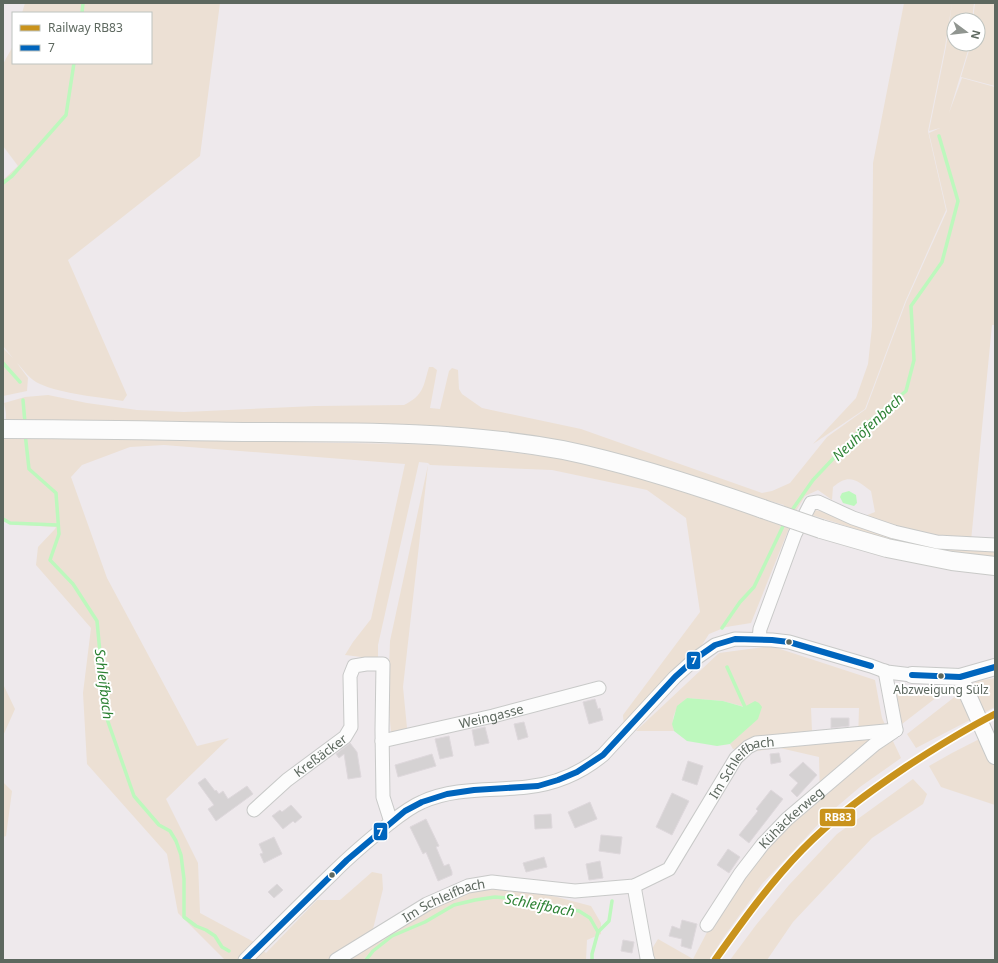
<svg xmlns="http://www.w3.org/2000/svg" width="998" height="963" font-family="'Noto Sans',sans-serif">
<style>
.green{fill:#ece0d4;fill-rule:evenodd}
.water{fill:#bdf8bd}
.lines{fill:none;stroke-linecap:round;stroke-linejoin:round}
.stream{stroke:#bdf8bd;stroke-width:3.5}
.building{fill:#d5d2d3;stroke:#ded8dc}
.minor-casing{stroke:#c8c9c8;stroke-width:15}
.tertiary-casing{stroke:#c8c9c8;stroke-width:18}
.secondary-casing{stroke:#c9cac8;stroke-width:20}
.minor{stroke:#fcfcfc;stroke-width:13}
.tertiary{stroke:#fcfcfc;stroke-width:16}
.secondary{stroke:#fcfcfc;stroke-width:18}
.secondary-bridge-casing{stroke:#c9cac8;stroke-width:20;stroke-linecap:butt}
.secondary-bridge{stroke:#fcfcfc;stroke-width:18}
.bus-1-casing{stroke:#fff;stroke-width:9}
.bus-1{stroke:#0065bd;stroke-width:6}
.rail-1-casing{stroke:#fff;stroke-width:10}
.rail-1{stroke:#c9931c;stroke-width:7}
.bus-dot{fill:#5d685f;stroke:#fff;stroke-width:1.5}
.labels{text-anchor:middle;stroke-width:4;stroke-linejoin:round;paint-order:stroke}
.bus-label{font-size:12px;fill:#5d685f;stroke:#fff}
.street-label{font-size:13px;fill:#5d685f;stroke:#fff}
.water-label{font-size:14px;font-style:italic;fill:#2d8234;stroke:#fff}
.line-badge{stroke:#fff;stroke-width:1.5}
.badge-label{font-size:11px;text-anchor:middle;font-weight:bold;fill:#fff}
</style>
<rect width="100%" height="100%" fill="#eee9ec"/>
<path class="green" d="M25 3H220L200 156 68 260 127 395 123 401C99 397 62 394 40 384 30 380 24 370 17 363L28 378 27 391 3 396V348L13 358 3 346V180L18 166 3 146V64L13 46V63H151V13H22Z
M904 3H952L945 47 928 131 946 210 905 302 865 409 813 444 856 398 868 364 872 327 873 163Z
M952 3H974L972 20H954V44H970L949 113 962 78 995 87V325H992L971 541 945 539 896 527 865 516 875 512 871 491C857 480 849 473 833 487L832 500 818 490 805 496 796 511 751 623 726 627 709 634 698 651 663 681 624 728 623 715 700 612 686 518 647 490 552 470 430 465 428 463 419 462 378 645V659L345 655 353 642 371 619 405 464 164 445 130 447 82 465 71 477 107 578 197 746 229 738 166 799 198 863 200 913 254 942 266 953 317 900H340L372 872 382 874 383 889 373 929 328 960H225L178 913 167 854 87 764 83 693 91 628 36 565 38 547 55 529 56 527 11 524 3 521V438H6V413L4 403 25 397 48 395 87 403 137 410 184 412 315 406 404 405C424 395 423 387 429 367H433L437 370 430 408 440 409 449 371 452 368 458 370 459 389 462 394 482 408 581 429 762 493 772 491 790 483 827 437 866 409 906 302 947 211 929 133 940 128 929 131 946 47ZM33 437 557 441 784 505 777 523 636 476 558 458 456 445Z
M975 3H995V86L961 77 971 44H978V20H973Z
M428 465 403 687 407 728 391 733 388 696 390 641Z
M815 510 995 549V560L940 551 887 539 812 515Z
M771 646 875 680 882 718 901 758 860 787 827 815 762 884 723 938 709 960H654L650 952 658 939 693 959 715 917 761 854 789 822 820 796 819 757 780 748 756 751 733 749 730 744 758 718 745 707 723 701 687 698C676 707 670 717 674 731H636L719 653ZM811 708H859L858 741 825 740 812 731Z
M995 678V707L916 748 907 734 966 688 978 681Z
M3 684 15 709 3 736Z
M893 685 910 688 950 687 902 724Z
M995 731V805L941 787 929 766 952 753Z
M913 779 927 794 923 804 872 838 793 922 767 960H730L756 925 789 885 837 834Z
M3 782 12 791 6 836 3 837Z
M491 886 557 897 591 906 601 923V934L587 940 586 960H340L369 941 468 890Z"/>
<path class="water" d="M849 491 856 495 857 503 854 506 843 503 840 497 842 493Z
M687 698 723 701 744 707 755 701 759 703 762 707 758 719 730 744 717 746 687 741 674 731 672 724 677 706Z"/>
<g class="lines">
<path class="stream" d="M82 13 83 3
M3 183 12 176 66 115 74 63
M3 363 20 382
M23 400 25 423
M25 433 29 469 56 493 59 534 50 560 73 584 97 621 106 716 134 796 159 825 170 831 176 841 181 855 184 879V917L196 926 206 930 215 936 222 947 229 951
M790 513 813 480 864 426 906 391 914 360 911 306 942 262 958 201 939 136
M3 519 10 523 57 525
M722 628 740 602 754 587 785 522
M727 667 745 707 742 710
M598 932 609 921 612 901
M366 960 373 951 392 936 425 922 454 905 475 900 495 897 519 899 579 911 590 918 598 932 592 954V960"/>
</g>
<path class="building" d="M595 699 598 709 600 708 603 720 589 724 583 702Z
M831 718H849V726L831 728Z
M524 722 528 737 518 740 514 724Z
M485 727 489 743 475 746 472 730Z
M449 736 453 756 440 759 435 739Z
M350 743 357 752 361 777 348 779 344 754 339 758 336 754Z
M779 753 781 762 771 764 770 754Z
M432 754 436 766 398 777 395 765Z
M688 761 703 766 697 785 682 780Z
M803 762 817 775 797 797 791 791 798 783 789 775Z
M205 778 215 791 216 790 219 794 223 791 228 799 247 786 253 794 216 821 208 809 214 805 198 783Z
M771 790 783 799 749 843 739 835 758 811 756 809Z
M672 793 689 801 672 835 656 827Z
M590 802 597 819 575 828 568 812Z
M291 805 302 817 295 823 293 821 283 829 272 816 280 810 282 812Z
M551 814 552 828 535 829 534 815Z
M426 819 439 846 436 847 444 866 449 864 452 872V875L438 881 426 852 423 854 410 827Z
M601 835 622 837 620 854 599 851Z
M274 837 282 854 264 863 260 854 263 853 259 844Z
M728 849 740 857 729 873 717 865Z
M544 857 547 867 526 872 523 863Z
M600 861 603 878 589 880 586 864Z
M277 884 283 890 274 898 268 892Z
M682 920 697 924 691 949 681 946 682 939 669 936 672 926 680 929Z
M623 940 634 942 632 953 621 951Z"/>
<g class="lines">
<g class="minor-casing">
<g id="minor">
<path d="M759 639 760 629 795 534 811 503 818 502 853 518 894 532 937 542 995 545"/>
<path d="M885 671 896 730"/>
<path id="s1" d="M382 741 493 716 599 688"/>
<path id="s2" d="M254 810 287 780 345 737 351 727 350 676 354 666 366 664H383L382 730 383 797 391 822"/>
<path d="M634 886 647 958 648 960"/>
<path id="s3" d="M707 925 740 874 763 844 787 819 875 744 893 732"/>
<path d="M245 960C274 931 303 902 333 873 351 855 370 839 390 823 400 815 410 807 422 802 455 787 492 791 527 787 556 784 581 773 603 755L675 677 695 659 715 645 735 639 772 640 789 642 871 666 887 672 912 675"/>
<path id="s4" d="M336 960 427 904 468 886 492 882 575 891 634 886 669 869 736 758 748 747 756 743 896 730"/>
</g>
</g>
<g class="tertiary-casing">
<path id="tertiary" d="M912 675 960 677 995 667
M960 677 995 756"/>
</g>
<g class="secondary-casing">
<path id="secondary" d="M3 429C86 429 168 431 251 432 355 432 460 431 563 450 631 464 698 486 763 509
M821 529 887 548 952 561 995 566"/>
</g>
<use href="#minor" class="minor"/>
<use href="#tertiary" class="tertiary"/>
<use href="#secondary" class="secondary"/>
<g class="secondary-bridge-casing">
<path id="secondary-bridge" d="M763 509 821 529"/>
</g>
<use href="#secondary-bridge" class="secondary-bridge"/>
<g class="bus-1-casing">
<path id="bus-1" d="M912 675 960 677 995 667
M245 960 347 860 405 811 422 802 447 794 474 790 538 786 558 780 577 772 603 755 675 677 695 659 715 645 735 639 772 640 789 642 871 666"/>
</g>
<use href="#bus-1" class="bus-1"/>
<g class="rail-1-casing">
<path id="rail-1" d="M715 960C742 922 769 884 802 850 833 818 869 792 906 767 935 748 964 730 995 714"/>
</g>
<use href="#rail-1" class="rail-1"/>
</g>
<g class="bus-dot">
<circle cx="789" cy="642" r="3.5"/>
<circle cx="941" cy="676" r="3.5"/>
<circle cx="332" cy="875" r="3.5"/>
</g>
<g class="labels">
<g class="bus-label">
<text x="941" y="694">Abzweigung Sülz</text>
</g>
<g class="street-label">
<text dy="5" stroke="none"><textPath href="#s1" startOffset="112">Weingasse</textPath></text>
<text dy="5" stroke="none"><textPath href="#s2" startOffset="86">Kreßäcker</textPath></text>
<text dy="5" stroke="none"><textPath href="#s4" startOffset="486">Im Schleifbach</textPath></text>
<text dy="5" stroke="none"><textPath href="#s3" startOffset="137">Kühäckerweg</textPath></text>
<text dy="5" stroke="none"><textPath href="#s4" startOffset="124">Im Schleifbach</textPath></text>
</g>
<g class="water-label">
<text transform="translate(868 427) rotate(-43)" y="5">Neuhöfenbach</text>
<text transform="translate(104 684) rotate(83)" y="5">Schleifbach</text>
<text transform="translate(540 905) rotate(11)" y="5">Schleifbach</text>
</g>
</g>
<g class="line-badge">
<rect x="686" y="651" width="15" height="19" rx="4" fill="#0065bd"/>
<rect x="819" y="808" width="37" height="19" rx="4" fill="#c9931c"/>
<rect x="373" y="822" width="15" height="19" rx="4" fill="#0065bd"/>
</g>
<g class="badge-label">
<text x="694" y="664">7</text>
<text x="838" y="821">RB83</text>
<text x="380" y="836">7</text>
</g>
<rect width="998" height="963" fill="none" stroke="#5d685f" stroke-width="8"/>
<rect x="12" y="12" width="140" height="52" fill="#ffffff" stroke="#bec3bf"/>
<rect x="20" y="25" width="20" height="6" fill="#c9931c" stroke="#bec3bf"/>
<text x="48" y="32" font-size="12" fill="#5d685f">Railway RB83</text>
<rect x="20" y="45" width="20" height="6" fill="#0065bd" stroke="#bec3bf"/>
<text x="48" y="52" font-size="12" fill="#5d685f">7</text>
<g transform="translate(966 32) rotate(105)"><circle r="19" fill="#ffffff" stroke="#bec3bf"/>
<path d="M0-3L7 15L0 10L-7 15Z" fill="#909590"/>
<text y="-6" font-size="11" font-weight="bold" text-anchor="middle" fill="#5d685f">N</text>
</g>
</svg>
